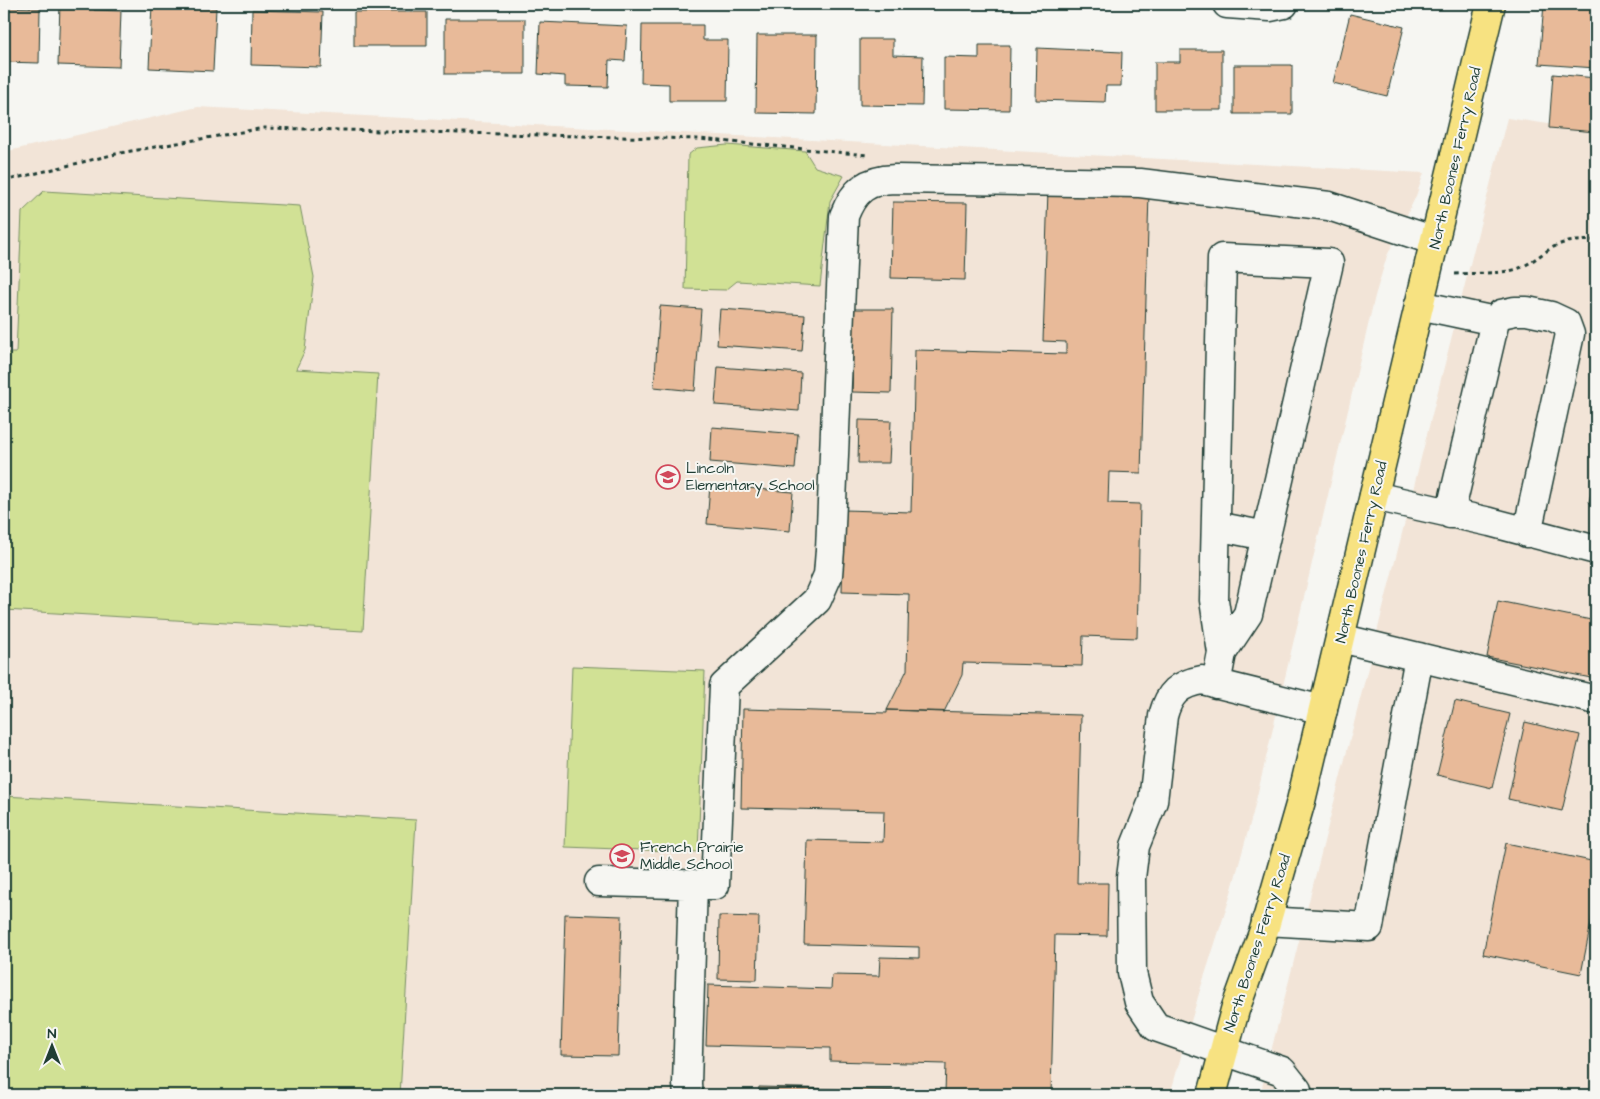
<svg xmlns="http://www.w3.org/2000/svg" width="1600" height="1099" font-family="'Architects Daughter',sans-serif">
<style>
.built{fill:#f2e4d7}
.green{fill:#d1e195;stroke:#788f64}
.building{fill:#e8ba99;stroke:#1f3d34}
.lines{fill:none;stroke-linecap:round;stroke-linejoin:round}
.minor-casing{stroke:#1f3d34;stroke-width:31}
.major-casing{stroke:#1f3d34;stroke-width:31}
.path{stroke:#1f3d34;stroke-width:3;stroke-dasharray:4 4;stroke-linecap:butt}
.minor{stroke:#f6f6f2;stroke-width:28}
.major{stroke:#f7e281;stroke-width:28}
.labels{text-anchor:middle;stroke-width:4;stroke-linejoin:round;paint-order:stroke}
.street-label{font-size:15px;fill:#1f3d34;stroke:#f6f6f2}
.poi-label{font-size:15px;fill:#1f3d34;stroke:#f6f6f2;text-anchor:start}
</style>
<rect width="100%" height="100%" fill="#f6f6f2"/>
<filter id="ink" filterUnits="userSpaceOnUse"><feTurbulence type="fractalNoise" baseFrequency=".02" numOctaves="2"/><feDisplacementMap in="SourceGraphic" scale="10" xChannelSelector="R" yChannelSelector="G"/><feConvolveMatrix kernelMatrix="1 2 1 2 8 2 1 2 1" color-interpolation-filters="sRGB"/></filter>
<g filter="url(#ink)">
<path class="built" d="M198 107 1424 173 1416 196 1387 256 1375 296 1253 813 1229 900 1200 990 1170 1095H4V152Z
M1507 118 1596 131V1095H1260Z"/>
<path class="green" d="M727 145 805 151 815 167 844 176 830 201 820 286 737 281 726 290 685 289 688 155 697 148Z
M44 191 300 206 314 277 305 350 296 369 378 374 363 631 4 610V353H16L22 212Z
M572 666 705 671 698 852 565 847Z
M4 796 416 820 400 1095H4Z"/>
<path class="building" d="M60 4H94V10L121 11 119 67 58 65Z
M1544 4H1596V68L1539 64Z
M152 5 216 8 213 71 149 68Z
M4 7 40 8 39 63 4 62Z
M252 10 323 12 321 67 251 65Z
M354 12H427V46H354Z
M1350 14 1404 27 1387 96 1333 83Z
M445 19H525V74H445Z
M540 22 627 26 625 61 609 60 608 87 565 86V76L538 74Z
M642 25H703V40H728L727 101H669V84L641 83Z
M757 35H817L816 114 756 113Z
M860 39H893V55L923 56 922 106 860 105Z
M979 45H1010L1009 110 944 109V57L979 58Z
M1037 48 1122 52 1121 86H1106L1105 102 1036 100Z
M1180 50H1222V110H1155V62H1180Z
M1234 65H1292V114H1234Z
M1553 74 1596 78V132L1549 128Z
M1048 190 1149 193 1141 473 1109 472 1108 503 1140 504 1137 638 1083 636 1082 666 963 663 962 675 944 712 887 710 907 670 909 594 842 592 844 510 911 512 915 350 1066 354V342L1043 341Z
M893 202 967 203 965 280 891 278Z
M660 306 701 309 695 391 654 387Z
M720 309 805 315 802 351 717 345Z
M854 309H893L891 393 852 392Z
M718 367 801 373 799 411 715 405Z
M859 420 891 421 889 463H858Z
M712 427 798 434 795 469 710 462Z
M1596 471V504L1589 502Z
M710 485 793 492 790 531 707 524Z
M1498 601 1596 621V679L1487 657Z
M1455 701 1510 714 1492 788 1437 775Z
M743 709 887 713V710L1081 715 1077 883H1108L1107 936 1055 935 1051 1095H758L759 1087 945 1092 946 1064 830 1061V1048L706 1045 708 985 831 989 832 975 879 976 880 957 919 958V947L804 944 807 840 883 842 884 811 741 808Z
M1525 722 1580 735 1562 811 1508 799Z
M1506 843 1596 862V898L1581 974 1483 954Z
M565 914 622 916 618 1056 561 1055Z
M719 916 759 917 757 980 718 979Z"/>
<g class="lines">
<g class="minor-casing">
<path id="minor" d="M1227 4 1270 7 1284 4
M1419 305 1495 321
M1374 496 1490 522 1596 550
M1450 514 1495 321 1501 314 1515 311H1527L1551 316 1566 323 1570 334 1527 533
M1216 526 1266 536
M1340 638 1596 700
M1216 684 1222 653 1214 600 1222 258 1329 263 1248 614 1222 653
M599 882 715 885 724 686 817 600 828 575 830 550 844 216C854 190 867 180 895 179L1140 183 1329 206 1435 241
M1266 921 1369 927 1419 657
M688 1095 687 1084 693 884
M1298 1095 1297 1090 1282 1071 1156 1027 1139 1002 1132 973 1131 878 1135 846 1153 801 1163 716C1169 693 1179 684 1202 680L1323 710"/>
</g>
<g class="major-casing">
<path id="major" d="M1212 1095 1235 1010 1264 930 1301 801 1491 4"/>
</g>
<path class="path" d="M4 181 120 153 264 128 699 139 868 155
M1455 274C1473 273 1500 274 1517 269 1532 264 1543 251 1558 245 1569 240 1584 241 1596 240"/>
<use href="#minor" class="minor"/>
<use href="#major" class="major"/>
</g>
</g>
<defs>
<g id="school-ring" transform="scale(1.25)"><circle r="9.5" fill="#f6f6f2" stroke="#d1495b" stroke-width="1.5"/><path d="M0-5L7-2L0 1L-7-2ZM-4 1L0 2.5L4 1V4Q0 6-4 4Z" fill="#d1495b"/></g>
</defs>
<g fill-rule="evenodd">
<use href="#school-ring" x="668" y="477"/>
<use href="#school-ring" x="622" y="856"/>
</g>
<g class="labels">
<g class="street-label">
<text transform="translate(1455 158) rotate(-77)" y="5">North Boones Ferry Road</text>
<text transform="translate(1361 552) rotate(-77)" y="5">North Boones Ferry Road</text>
<text transform="translate(1257 943) rotate(-72)" y="5">North Boones Ferry Road</text>
</g>
<g class="poi-label">
<text x="686" y="473">Lincoln<tspan x="686" dy="17">Elementary School</tspan></text>
<text x="640" y="852">French Prairie<tspan x="640" dy="17">Middle School</tspan></text>
</g>
</g>
<rect width="1600" height="1099" fill="none" stroke="#f6f6f2" stroke-width="20"/>
<rect x="10" y="10" width="1580" height="1079" fill="none" stroke="#1f3d34" stroke-width="2" filter="url(#ink)"/>
<g transform="translate(52 1046)" stroke="#f6f6f2" stroke-width="4" paint-order="stroke">
<path d="M0-4L9 19L0 12L-9 19Z" fill="#1f3d34"/>
<text y="-8" font-size="14" font-weight="bold" text-anchor="middle" fill="#1f3d34">N</text>
</g>
</svg>
